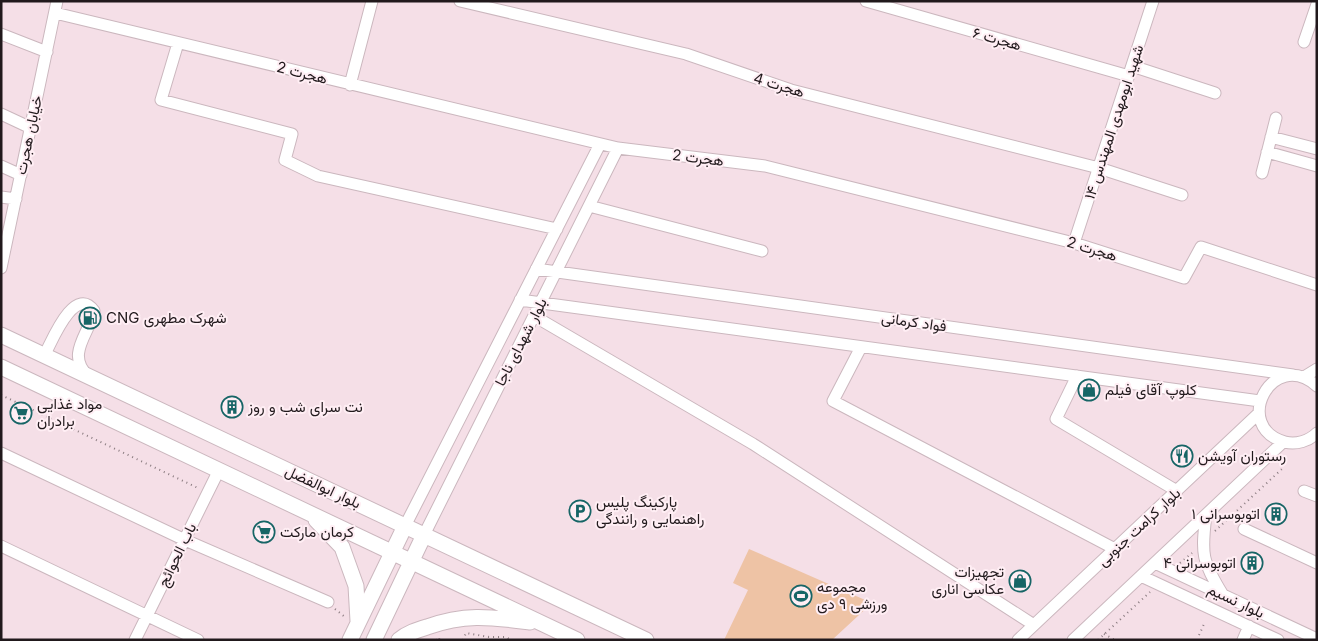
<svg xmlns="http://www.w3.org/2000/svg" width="1318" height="641" font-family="Inter,Vazirmatn,sans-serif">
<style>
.green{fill:#eec3a5}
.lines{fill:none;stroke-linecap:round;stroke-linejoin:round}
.minor-casing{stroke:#cbb7be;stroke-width:13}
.major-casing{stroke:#cbb7be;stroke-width:17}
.path{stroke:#8b7c81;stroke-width:2;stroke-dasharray:1 4;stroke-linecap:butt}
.minor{stroke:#fff;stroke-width:11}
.major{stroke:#fff;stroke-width:15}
.labels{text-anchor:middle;stroke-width:4;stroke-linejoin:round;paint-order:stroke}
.street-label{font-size:15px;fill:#21191c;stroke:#ffeef4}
.poi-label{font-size:15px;fill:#21191c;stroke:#ffeef4;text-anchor:start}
</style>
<rect width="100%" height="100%" fill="#f5dfe7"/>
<path class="green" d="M749 549 872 603 832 640H724L748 590 733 583Z"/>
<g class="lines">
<g class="minor-casing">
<path id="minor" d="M460 1 686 54 791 90 1099 168 1182 195
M866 1 1129 76
M55 13 618 148 765 166 1074 243 1184 278 1201 247 1317 285
M1 34 47 52
M1304 42 1317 4
M178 43 161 100 292 134 285 160 318 176 557 229
M1132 66 1215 93
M350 85 372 1
M1 114 31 128
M1271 137 1317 149
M1267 152 1317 166
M1 166 21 175
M1262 173 1276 118
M1 197 16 199
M589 206 762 251
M1074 243 1153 1
M1 268 57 1
M536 269 1293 375
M520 300 1260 401
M534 316 753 444 1034 625
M861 347 833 401 1115 549
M41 354 47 350C54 336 76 285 94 311 90 333 65 354 88 376
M1077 376 1056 419 1177 491
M1304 377 1317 369
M1317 386C1272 347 1231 427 1285 442 1296 445 1309 441 1317 433
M1 453 185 540 328 602
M1304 491 1317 496
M1206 515C1201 555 1202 561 1223 595
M405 526 600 144
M1244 529 1317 563
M424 535 618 148
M1 546 198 640
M1155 563 1317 639
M1141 576 1278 640
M135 640 219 470
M1018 640 1259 413
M1073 640 1283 442
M1243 640 1249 626"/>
</g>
<g class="major-casing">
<path id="major" d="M1 335 646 640
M1 367 577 640
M316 520 342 547 356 586 358 621
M350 640 405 526
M374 640 424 535
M399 640C407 633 417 630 427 627 465 613 491 617 530 622"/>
</g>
<path class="path" d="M1 395 198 488
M1215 531 1283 468
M1180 563 1192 553
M335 609 345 617
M1104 634 1115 640
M1199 635 1205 622
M436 640 440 638 439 640
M463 640 466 633 489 637H506L511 640
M1098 640 1150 592"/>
<use href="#minor" class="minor"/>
<use href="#major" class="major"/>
</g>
<defs>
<g id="fuel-ring" transform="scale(1.125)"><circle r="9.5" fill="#ffeef4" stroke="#176566" stroke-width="1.5"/><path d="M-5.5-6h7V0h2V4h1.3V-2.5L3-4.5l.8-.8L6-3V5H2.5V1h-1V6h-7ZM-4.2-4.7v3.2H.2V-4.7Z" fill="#176566"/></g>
<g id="shop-ring" transform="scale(1.125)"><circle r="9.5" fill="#ffeef4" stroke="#176566" stroke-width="1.5"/><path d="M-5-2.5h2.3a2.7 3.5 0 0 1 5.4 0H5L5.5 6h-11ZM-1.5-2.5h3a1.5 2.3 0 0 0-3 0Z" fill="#176566"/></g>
<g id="building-ring" transform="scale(1.125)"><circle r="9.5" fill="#ffeef4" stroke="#176566" stroke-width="1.5"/><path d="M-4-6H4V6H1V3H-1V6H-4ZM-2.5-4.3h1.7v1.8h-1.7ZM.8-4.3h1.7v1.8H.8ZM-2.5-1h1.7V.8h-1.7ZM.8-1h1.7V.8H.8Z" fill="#176566"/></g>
<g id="supermarket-ring" transform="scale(1.125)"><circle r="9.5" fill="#ffeef4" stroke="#176566" stroke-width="1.5"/><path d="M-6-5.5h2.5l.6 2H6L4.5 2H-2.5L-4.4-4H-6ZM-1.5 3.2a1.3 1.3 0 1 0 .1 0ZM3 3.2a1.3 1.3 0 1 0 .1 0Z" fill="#176566"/></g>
<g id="restaurant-ring" transform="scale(1.125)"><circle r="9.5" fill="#ffeef4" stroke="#176566" stroke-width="1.5"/><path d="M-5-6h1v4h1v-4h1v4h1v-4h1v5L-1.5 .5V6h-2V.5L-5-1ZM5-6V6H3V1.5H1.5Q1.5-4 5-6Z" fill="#176566"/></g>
<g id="parking-ring" transform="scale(1.125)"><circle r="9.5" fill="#ffeef4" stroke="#176566" stroke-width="1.5"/><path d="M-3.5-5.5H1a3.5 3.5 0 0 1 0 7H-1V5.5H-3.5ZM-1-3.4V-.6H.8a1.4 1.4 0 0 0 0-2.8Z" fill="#176566"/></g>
<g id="stadium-ring" transform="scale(1.125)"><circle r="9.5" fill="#ffeef4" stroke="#176566" stroke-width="1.5"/><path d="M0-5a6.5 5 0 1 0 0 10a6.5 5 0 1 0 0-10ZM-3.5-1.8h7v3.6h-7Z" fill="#176566"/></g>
</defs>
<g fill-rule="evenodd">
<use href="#fuel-ring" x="90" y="318"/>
<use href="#shop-ring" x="1089" y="390"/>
<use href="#building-ring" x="232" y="407"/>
<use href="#supermarket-ring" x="21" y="413"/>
<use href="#restaurant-ring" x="1182" y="456"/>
<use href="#parking-ring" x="580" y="511"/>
<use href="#building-ring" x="1276" y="514"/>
<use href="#supermarket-ring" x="264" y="532"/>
<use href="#building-ring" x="1252" y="563"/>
<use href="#shop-ring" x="1020" y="581"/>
<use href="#stadium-ring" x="801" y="596"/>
</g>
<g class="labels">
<g class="street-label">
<text transform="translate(997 39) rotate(16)" y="5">هجرت ۶</text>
<text transform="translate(302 73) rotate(14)" y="5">هجرت 2</text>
<text transform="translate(779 85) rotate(17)" y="5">هجرت 4</text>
<text transform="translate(1114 122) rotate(-72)" y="5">شهید ابومهدی المهندس ۱۴</text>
<text transform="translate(29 135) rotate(-78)" y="5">خیابان هجرت</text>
<text transform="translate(698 158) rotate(7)" y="5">هجرت 2</text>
<text transform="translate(1092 249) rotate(17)" y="5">هجرت 2</text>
<text transform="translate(914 322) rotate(8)" y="5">فواد کرمانی</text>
<text transform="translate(521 342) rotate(-63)" y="5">بلوار شهدای ناجا</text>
<text transform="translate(323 487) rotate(25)" y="5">بلوار ابوالفضل</text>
<text transform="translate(1139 527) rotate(-43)" y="5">بلوار کرامت جنوبی</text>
<text transform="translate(177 555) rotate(-64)" y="5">باب الحوائج</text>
<text transform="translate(1236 601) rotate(25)" y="5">بلوار نسیم</text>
</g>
<g class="poi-label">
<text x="106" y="323">CNG شهرک مطهری</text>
<text x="1105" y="395">کلوپ آقای فیلم</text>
<text x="37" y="409">مواد غذایی<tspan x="37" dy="17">برادران</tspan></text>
<text x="248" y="412">نت سرای شب و روز</text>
<text x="1198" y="461">رستوران آویشن</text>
<text x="596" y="507">پارکینگ پلیس<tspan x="596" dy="17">راهنمایی و رانندگی</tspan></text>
<text x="1260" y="519" text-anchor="end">اتوبوسرانی ۱</text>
<text x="280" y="537">کرمان مارکت</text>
<text x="1236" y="568" text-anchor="end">اتوبوسرانی ۴</text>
<text x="1004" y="577" text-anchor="end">تجهیزات<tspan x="1004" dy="17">عکاسی اناری</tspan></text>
<text x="817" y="592">مجموعه<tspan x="817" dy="17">ورزشی ۹ دی</tspan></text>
</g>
</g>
<rect width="1318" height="641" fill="none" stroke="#21191c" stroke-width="5"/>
</svg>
